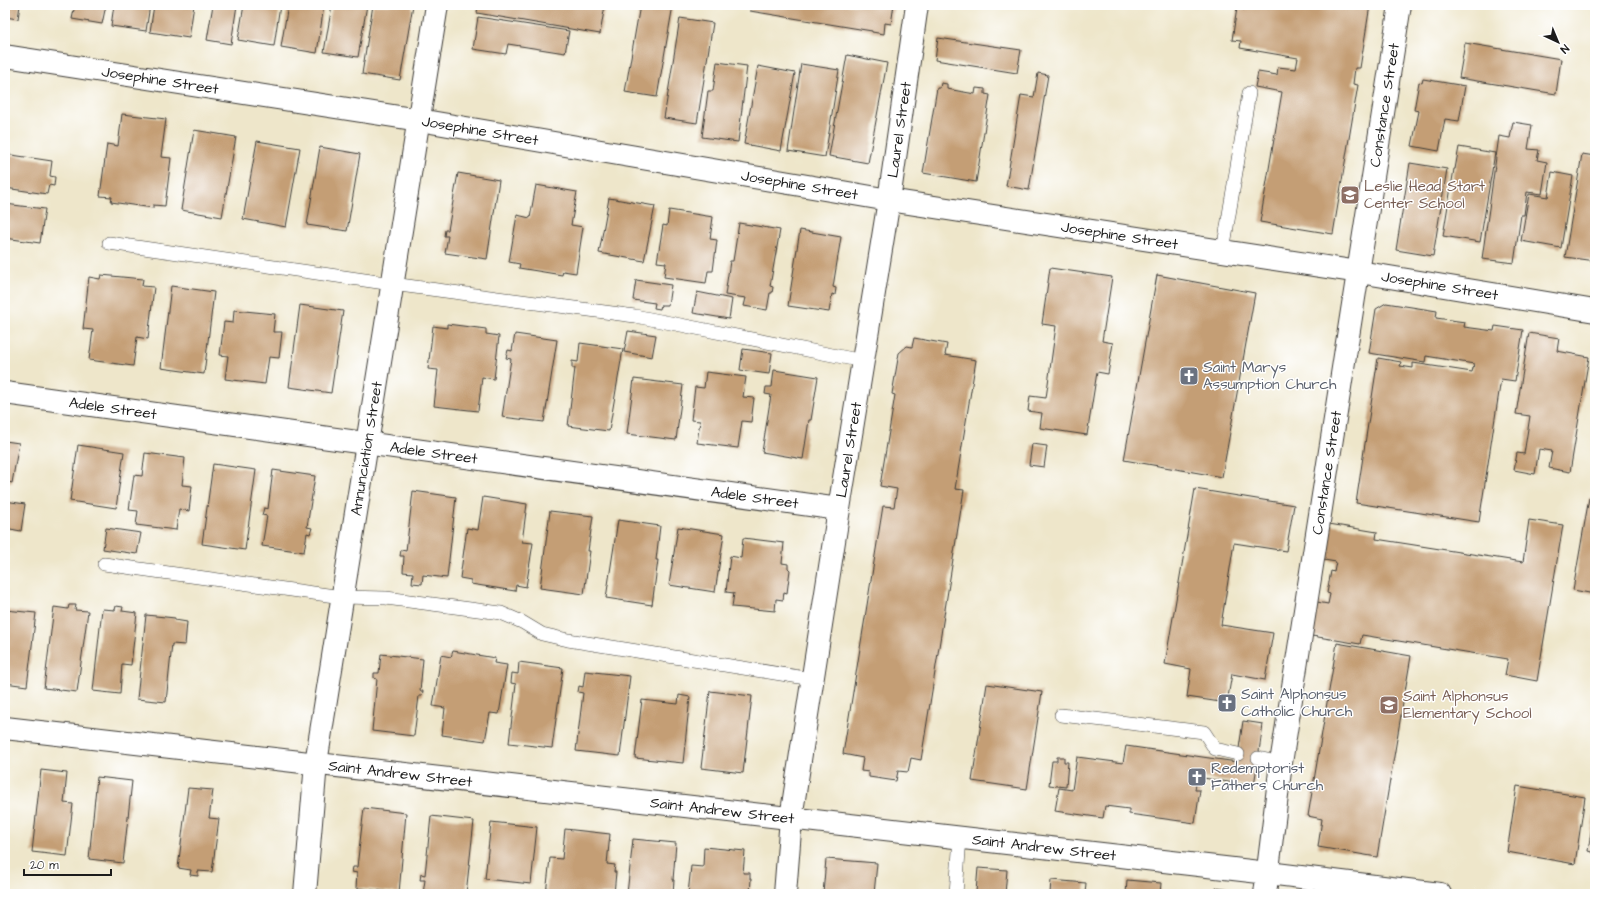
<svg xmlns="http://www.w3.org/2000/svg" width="1600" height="899" font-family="'Architects Daughter',sans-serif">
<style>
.building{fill:#c49e74}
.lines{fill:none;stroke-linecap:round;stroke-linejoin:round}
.service-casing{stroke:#3c3a36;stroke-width:14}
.minor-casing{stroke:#3c3a36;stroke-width:24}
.service{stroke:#fff;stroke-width:13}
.minor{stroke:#fff;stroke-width:22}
.labels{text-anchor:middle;stroke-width:3;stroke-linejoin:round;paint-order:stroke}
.street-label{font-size:15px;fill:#1c1c1c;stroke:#fff}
.education-label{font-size:15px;fill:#785e54;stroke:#fff;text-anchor:start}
.worship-label{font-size:15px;fill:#5b616d;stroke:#fff;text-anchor:start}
</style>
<rect width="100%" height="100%" fill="#fff"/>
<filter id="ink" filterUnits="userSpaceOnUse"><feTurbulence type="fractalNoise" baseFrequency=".025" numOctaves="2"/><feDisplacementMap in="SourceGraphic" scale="8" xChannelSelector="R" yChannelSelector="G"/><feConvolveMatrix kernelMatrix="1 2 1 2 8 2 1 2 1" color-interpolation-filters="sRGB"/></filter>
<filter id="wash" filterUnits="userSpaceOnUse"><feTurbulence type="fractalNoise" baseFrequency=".012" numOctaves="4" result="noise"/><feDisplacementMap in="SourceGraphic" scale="16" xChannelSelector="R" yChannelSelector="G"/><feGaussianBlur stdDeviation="0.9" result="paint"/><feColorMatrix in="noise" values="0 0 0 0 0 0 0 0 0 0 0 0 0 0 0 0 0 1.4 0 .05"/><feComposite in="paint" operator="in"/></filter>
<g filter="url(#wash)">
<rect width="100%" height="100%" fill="#eee6ca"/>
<g id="blocks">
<path class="building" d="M5 5H20L18 19 5 17Z
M75 5H106L102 24 72 19Z
M114 5H150L146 31 111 26Z
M154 5H194L189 38 150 32Z
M213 5H237L231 44 207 40Z
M244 5H280L274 46 238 40Z
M288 5H324L317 53 281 47Z
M332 5H367L358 57 324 52Z
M373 5H413L400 80 362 74Z
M478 5H605L600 34 477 13Z
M640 5H673L657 97 625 92Z
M751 5H894L891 24 885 23 884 34 872 32V31L750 11Z
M1245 5H1370L1360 68H1355L1353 84 1358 85 1333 234 1260 222 1282 92 1255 87 1258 72 1277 75 1278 67 1296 69 1298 58 1240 48 1241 41 1232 40 1237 8 1244 10Z
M478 17 569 31 565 53 508 44 506 54 473 49Z
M680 18 713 23 697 123 664 118Z
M938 38 1021 50 1017 73 935 60Z
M1465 43 1561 59 1556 94 1459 78Z
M847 55 887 63 868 163 829 156Z
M717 62 747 66 738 142 702 137 708 91H713Z
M801 64 839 70 825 157 788 151Z
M758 66 795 73 781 151 744 144Z
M1038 73 1048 75 1029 190 1006 186 1021 95 1034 97Z
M1423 79 1465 86 1459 121 1445 119 1439 151 1412 146 1419 111 1414 110 1419 82 1422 83Z
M941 83 947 84V89L975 94 976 88 985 89V94L990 95 976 182 923 173 937 88H940Z
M122 114 166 119 161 157 171 158 165 206 153 205V208L111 202 112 197 100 196 107 144 118 146Z
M1513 122 1532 125 1528 149 1539 150 1537 160 1547 162 1542 194 1527 192 1524 215H1521L1514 263 1482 259 1499 136 1510 138Z
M194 130 236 137 222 217 181 210Z
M257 141 300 148 286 227 243 219Z
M320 147 360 154 347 231 307 225Z
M1459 147 1495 153 1480 242 1443 236 1454 169H1455Z
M5 154 52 161 50 176 55 177 54 186 49 185 47 194 5 188Z
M1582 154 1595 156V261L1565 257Z
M1410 163 1447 169 1433 256 1396 250Z
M1552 172 1573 176 1561 248 1521 241 1529 194 1548 197Z
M458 173 499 180 487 259 445 253 448 236H444L445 230H448Z
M536 185 577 192 571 225 583 227 576 273 563 271 562 275 519 268 520 264 509 262 517 215 530 218Z
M609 198 655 206 644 261 599 253Z
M5 204 45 209 40 243 5 238Z
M669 210 713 217 710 239 717 240 713 271H708L706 283 664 277 666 263 657 262 663 225 667 226Z
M739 223 780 230 770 286 773 287 772 293H770L767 310 744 306 746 298 725 295 730 261H733Z
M800 230 841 237 833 287 836 288 835 295 832 294 829 312 788 306Z
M1050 268 1112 277 1102 341 1113 343 1108 374 1097 372 1087 435 1040 428 1042 413 1028 411 1030 396 1046 398 1056 326 1042 324Z
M101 275 143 279 142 286 154 287 148 339 137 337 133 366 89 360 93 330 83 329 89 277 100 279Z
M1157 275 1255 293 1222 477 1124 460Z
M636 280 671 285 668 305H661L660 309 654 308 655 303 633 300Z
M171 286 214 292 204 374 161 368Z
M697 292 732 299 729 319 693 313Z
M1386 303 1437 311 1436 318 1465 322 1464 327 1494 331 1495 326 1523 330 1515 381 1501 379 1479 522 1356 503 1378 358 1401 362 1400 366 1413 368V363L1472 372 1474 364 1426 356 1425 362 1369 353 1376 309Z
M300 305 343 311 331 393 289 387Z
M234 310 275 314 273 332H282L279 358 269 357 265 384 225 379 228 356 220 355 224 322 233 323Z
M447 324 486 329V334L499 336 494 379 482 377 478 411 434 406 438 370 428 369 433 326 447 328Z
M628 331 656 335 652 357 624 352Z
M1529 333 1559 338 1557 351 1589 357 1570 472 1549 468 1552 451 1539 449 1535 474 1514 470 1517 453 1524 454 1530 416 1516 414Z
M515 334 557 340 544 422 502 417 511 359 506 358 508 350 512 351Z
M914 338 947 344 945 355 976 360 955 489 964 490 921 760 911 758 908 772 898 771 896 781 869 777V772L861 771 863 758 843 754 883 506 894 507 897 489 880 486 895 395 892 394 899 353 907 346 912 347Z
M580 343 623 349 609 431 568 426 575 368H572V361L578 362Z
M743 349 772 353 769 374 740 370Z
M774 370 818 377 811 420H809L803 459 762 452 771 395 765 394 766 387H772Z
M706 372 746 377 743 397 754 398 751 422 742 421 738 448 697 443 700 421 691 420 695 387 704 388Z
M634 379 683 385 676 440 627 434Z
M5 441 19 443 12 483 5 481Z
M1032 444 1047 446 1044 467 1029 465Z
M78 445 124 452 116 508 70 501Z
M145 453 185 458 182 485 192 486 189 511 179 509 176 530 136 525 138 511 129 510 134 475 142 476Z
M213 464 256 470 245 550 202 544Z
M273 470 315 476 307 527 312 528 310 534 307 533 304 552 262 546 267 516 262 515 264 508 268 509Z
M1195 489 1294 505 1286 551 1234 543 1221 625 1273 633 1265 680 1232 674 1227 703 1187 697 1191 669 1165 664Z
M413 491 456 497 447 578 423 575 422 584 412 583 413 573 403 572 404 556H400L401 550 406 551Z
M483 497 527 504 522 542 533 543 526 587 516 585 515 591 471 584V580L460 578 467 528 478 530Z
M1589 498 1595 499V594L1573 590Z
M5 501 25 504 21 531 5 528Z
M550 511 593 516 588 551H590L584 594 540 588Z
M618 520 660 526 656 560H658L652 605 606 598Z
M1529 520 1563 525 1537 681 1505 675 1508 659 1362 635 1360 644 1312 636 1317 602 1328 604 1330 594 1327 593 1331 571 1334 572 1336 562 1324 560 1329 524 1377 532 1376 539 1523 562Z
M678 527 724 534 715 592 669 585Z
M106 528 141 533 137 554 103 549Z
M743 538 784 543 782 563 788 564V568L790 570 787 593 784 592 783 600 776 599 775 611 732 607 734 593 726 592 730 556 741 558Z
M69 605H76L75 610 88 611 77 692 44 688 54 607 68 609Z
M116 606 123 607 122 611 137 613 131 665 122 664 120 694 93 691 102 609 115 610Z
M5 610 36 613 27 686 5 683Z
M146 615 175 618V620L187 622 185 645 172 644 166 702 137 699Z
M1337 643 1411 656 1377 857 1318 847 1322 819 1308 816Z
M453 651 495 658 494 663 507 665 499 714 490 713 485 741 442 735 445 708 433 706 441 655 451 657Z
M381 654 423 659 420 691H423L422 696H419L414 736 372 731 377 679 374 678V673H379Z
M519 662 563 668 552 748 509 743 516 684 511 683 512 673 518 674Z
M585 671 630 676 620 756 576 751 583 693 578 692 579 686 583 687Z
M987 684 1042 692 1027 789 972 781Z
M710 691 752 696 743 773 701 768Z
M679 695 690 697 683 763 635 758 642 700 678 704Z
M1243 721 1263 724 1254 786 1197 777 1195 790H1200L1195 823 1129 814V809L1105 806 1103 818 1055 811 1059 788 1072 790 1077 757 1123 763 1126 746 1237 762Z
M1057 757H1064V762H1068L1066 787 1049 785 1052 761H1057Z
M41 770 67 773 64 803 73 804 67 856 32 852Z
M97 777 132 781 123 863 89 859Z
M1517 786 1585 797 1575 864 1507 852Z
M188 788 213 790 209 818 219 819 212 872 198 871V876L190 875 191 870 178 868Z
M364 808 406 813 399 893 356 888 357 873 352 872 353 867H357Z
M1594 814H1595V853L1588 851Z
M431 816 474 821 466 894H423L425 880H420L421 874 425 875Z
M491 822 537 827 531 884 485 879Z
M565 829 610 834 607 864 615 865 614 872H616L614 894H546L550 858 562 859Z
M633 839 676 843 673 880H674L673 894H627Z
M704 847 745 851 743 873H750V879H751L750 894H688L691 866 703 867Z
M826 859 877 863 874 894H823Z
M978 868 1007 870 1005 894H970V891L976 892Z
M1051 880 1086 883 1085 894H1050Z
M1127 880 1161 883 1160 894H1126Z
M1216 888 1240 891V894H1216Z"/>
</g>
</g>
<g filter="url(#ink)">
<use href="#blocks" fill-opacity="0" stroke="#3c3a36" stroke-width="1"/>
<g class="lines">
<g class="service-casing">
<path id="service" d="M109 243 392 284 635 316 863 361
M1223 251 1249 93
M104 564 342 597 386 598 501 613 522 622 542 634 568 640 812 679
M1061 715 1204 732 1215 749 1238 754
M1258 758 1281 763
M956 894 960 837"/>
</g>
<g class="minor-casing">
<g id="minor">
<path id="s1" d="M5 56 419 120 889 200 1359 272 1595 311"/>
<path id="s2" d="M5 393 839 509"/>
<path id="s3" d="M5 728 1268 873 1440 894"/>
<path id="s4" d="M305 894 316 763 437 5"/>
<path id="s5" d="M785 894 791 818 839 509 889 200 917 5"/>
<path id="s6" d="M1265 894 1281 763 1400 5"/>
</g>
</g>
<use href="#service" class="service"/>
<use href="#minor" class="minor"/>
</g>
</g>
<defs>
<g id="school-square" transform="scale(1)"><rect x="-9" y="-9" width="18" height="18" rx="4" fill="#8d6e63" stroke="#fff"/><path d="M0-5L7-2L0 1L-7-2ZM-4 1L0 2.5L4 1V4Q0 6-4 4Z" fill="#fff"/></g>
<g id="church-square" transform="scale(1)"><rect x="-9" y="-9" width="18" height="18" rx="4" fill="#6b7280" stroke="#fff"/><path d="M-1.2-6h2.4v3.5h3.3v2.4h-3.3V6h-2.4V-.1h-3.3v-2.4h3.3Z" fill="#fff"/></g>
</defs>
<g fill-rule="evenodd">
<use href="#school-square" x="1350" y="195"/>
<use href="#church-square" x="1189" y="376"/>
<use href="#church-square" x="1227" y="703"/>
<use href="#school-square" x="1389" y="705"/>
<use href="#church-square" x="1197" y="777"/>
</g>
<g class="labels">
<g class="street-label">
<text dy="5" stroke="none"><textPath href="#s1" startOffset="157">Josephine Street</textPath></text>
<text dy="5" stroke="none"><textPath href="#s6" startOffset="798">Constance Street</textPath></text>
<text dy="5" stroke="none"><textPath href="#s5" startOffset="773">Laurel Street</textPath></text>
<text dy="5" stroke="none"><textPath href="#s1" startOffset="481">Josephine Street</textPath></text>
<text dy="5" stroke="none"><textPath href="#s1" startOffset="805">Josephine Street</textPath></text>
<text dy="5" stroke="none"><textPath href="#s1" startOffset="1129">Josephine Street</textPath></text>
<text dy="5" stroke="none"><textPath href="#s1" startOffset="1453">Josephine Street</textPath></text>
<text dy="5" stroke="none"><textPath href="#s2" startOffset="109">Adele Street</textPath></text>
<text dy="5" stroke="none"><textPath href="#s4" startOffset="450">Annunciation Street</textPath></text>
<text dy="5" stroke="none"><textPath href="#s5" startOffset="449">Laurel Street</textPath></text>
<text dy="5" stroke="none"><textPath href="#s2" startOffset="433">Adele Street</textPath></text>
<text dy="5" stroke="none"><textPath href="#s6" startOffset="426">Constance Street</textPath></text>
<text dy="5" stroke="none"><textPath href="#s2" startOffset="757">Adele Street</textPath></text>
<text dy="5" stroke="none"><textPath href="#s3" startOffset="398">Saint Andrew Street</textPath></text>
<text dy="5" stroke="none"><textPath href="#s3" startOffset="722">Saint Andrew Street</textPath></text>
<text dy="5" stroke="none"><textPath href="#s3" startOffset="1046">Saint Andrew Street</textPath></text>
</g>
<g class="education-label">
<text x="1364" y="191">Leslie Head Start<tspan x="1364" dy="17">Center School</tspan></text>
<text x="1403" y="701">Saint Alphonsus<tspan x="1403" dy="17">Elementary School</tspan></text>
</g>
<g class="worship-label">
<text x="1203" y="372">Saint Marys<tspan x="1203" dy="17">Assumption Church</tspan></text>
<text x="1241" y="699">Saint Alphonsus<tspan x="1241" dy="17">Catholic Church</tspan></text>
<text x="1211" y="773">Redemptorist<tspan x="1211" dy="17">Fathers Church</tspan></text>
</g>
</g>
<rect width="1600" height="899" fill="none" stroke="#fff" stroke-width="20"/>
<g transform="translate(1558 42) rotate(136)" stroke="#ffffff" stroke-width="3" paint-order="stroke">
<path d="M0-3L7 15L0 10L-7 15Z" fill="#1c1c1c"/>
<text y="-6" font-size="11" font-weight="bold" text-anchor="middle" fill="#1c1c1c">N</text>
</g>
<path d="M24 869v6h87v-6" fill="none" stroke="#1c1c1c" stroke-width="2"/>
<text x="30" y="869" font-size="12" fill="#1c1c1c" stroke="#ffffff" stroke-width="3" paint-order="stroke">20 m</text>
</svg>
